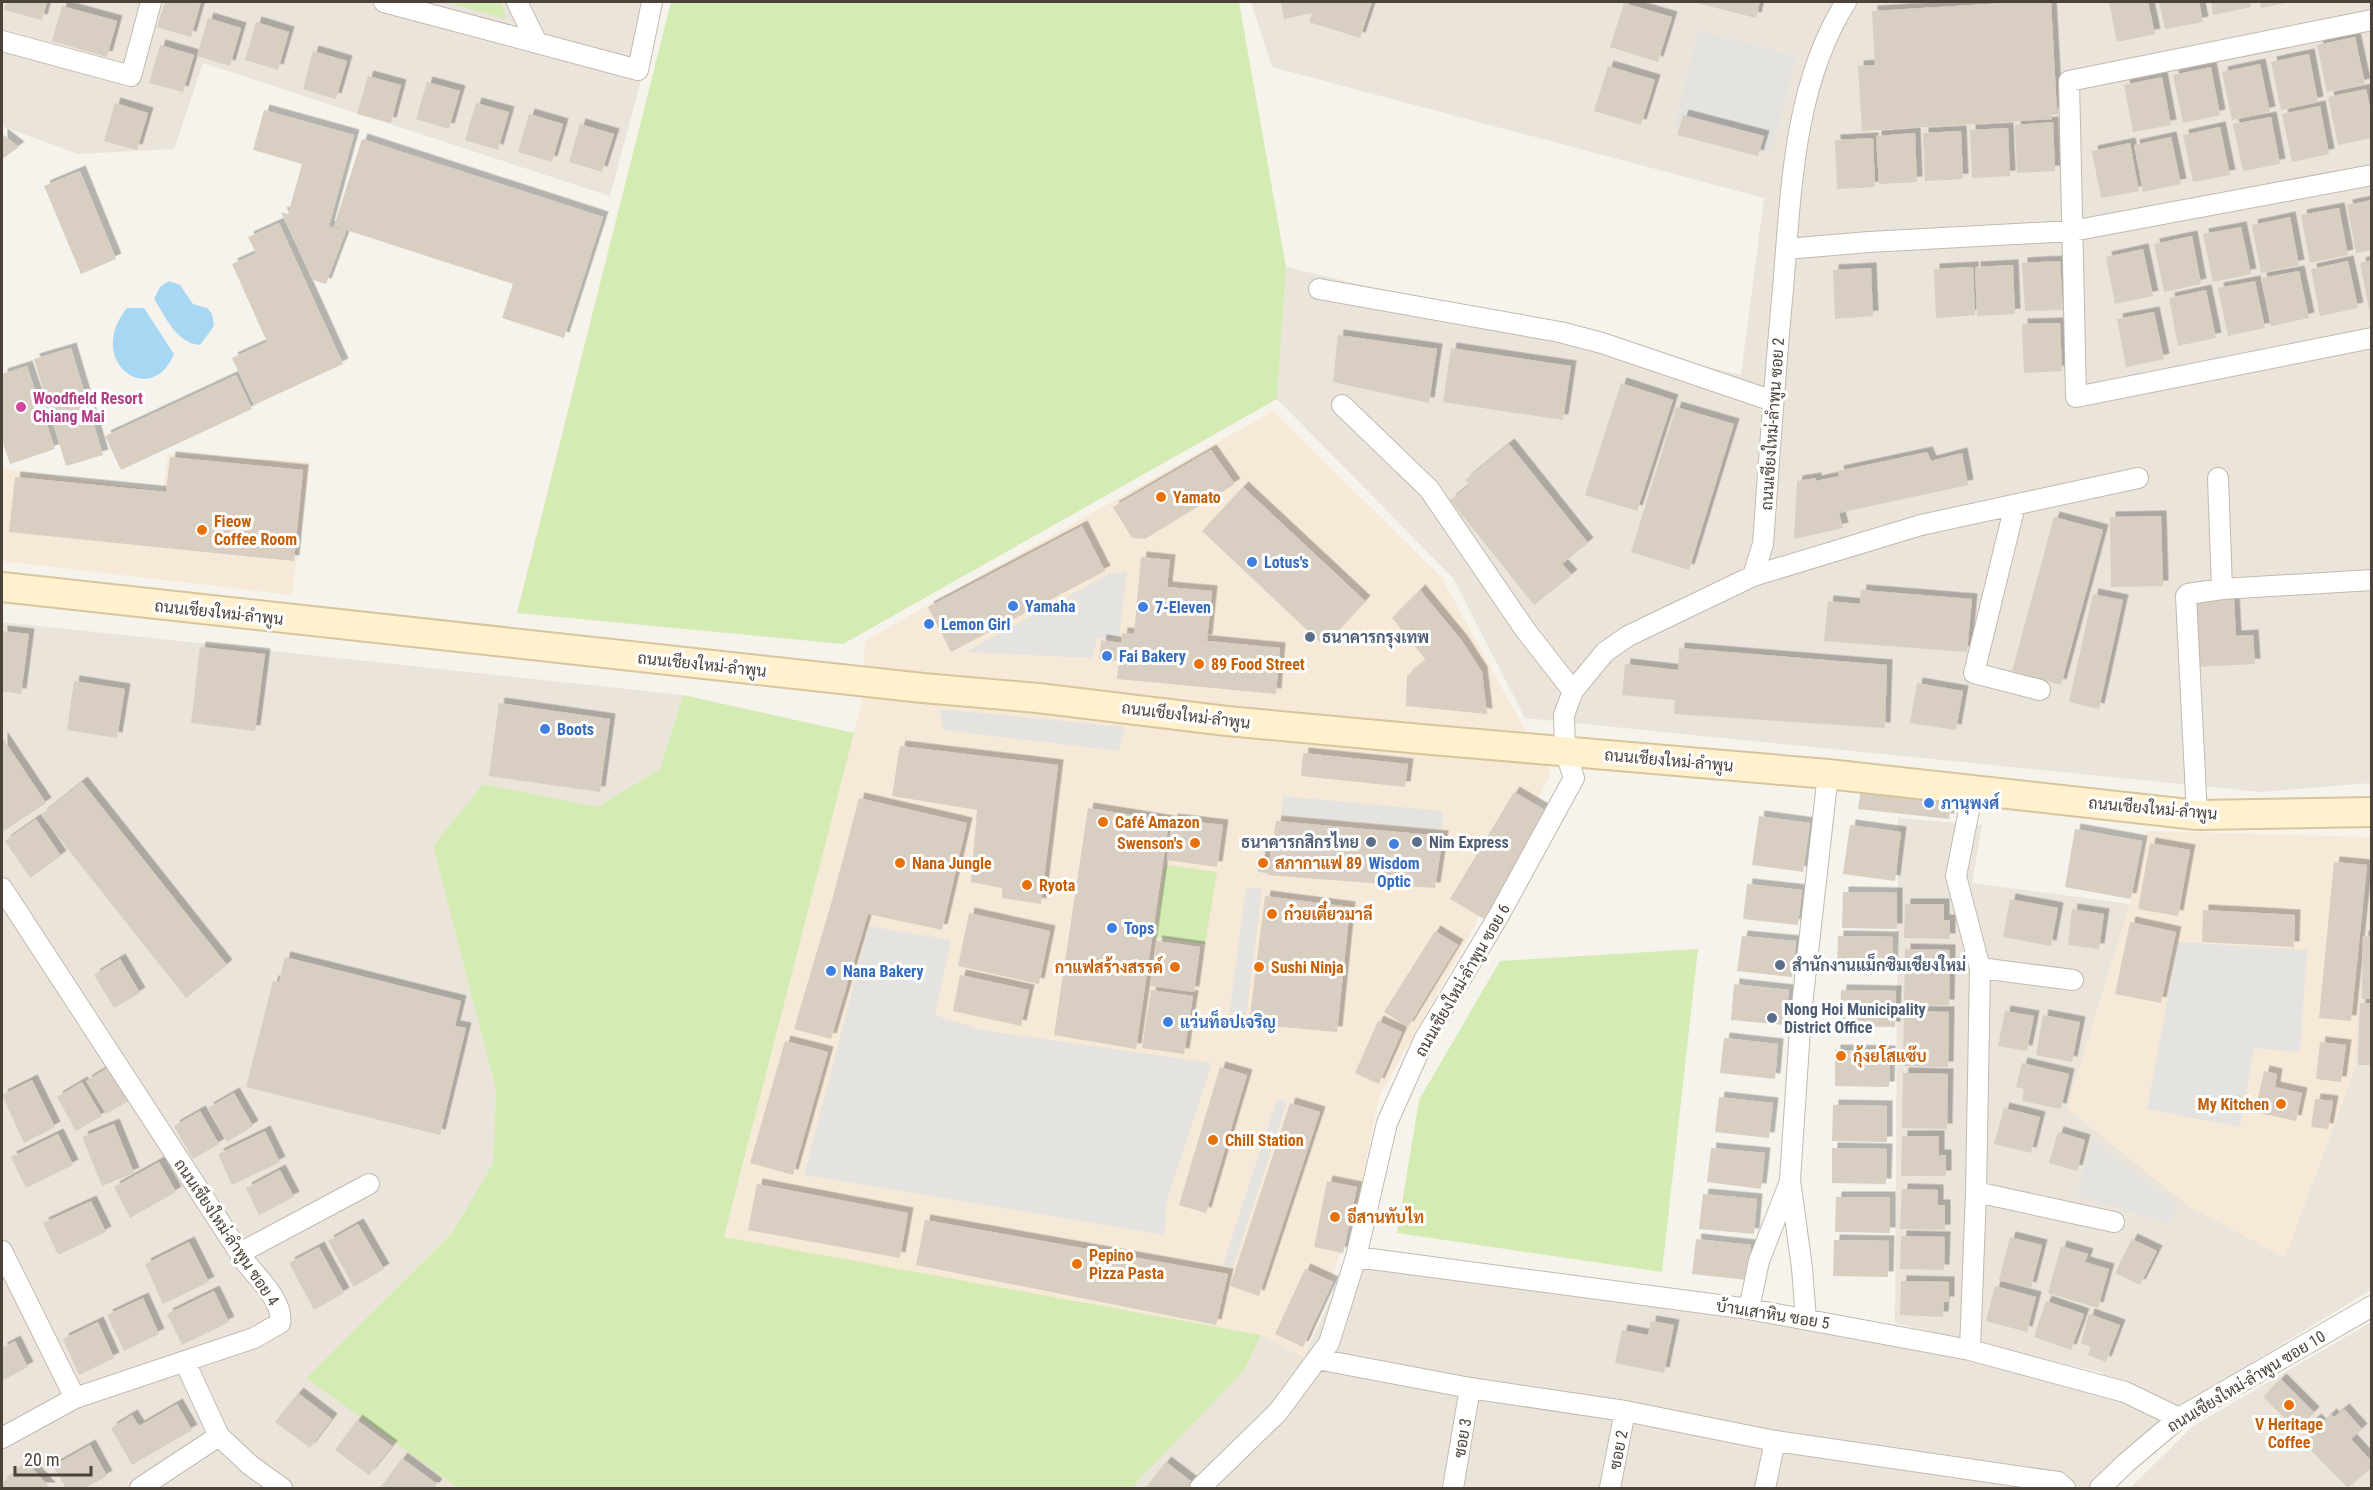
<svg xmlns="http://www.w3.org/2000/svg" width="2373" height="1490" font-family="'Roboto Condensed',Sarabun,sans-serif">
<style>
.residential{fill:#eae4da}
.commercial{fill:#f7e9d7}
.green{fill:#d4ebb4}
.parking{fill:#e5e3e0}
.water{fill:#a8d7f3}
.building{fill:#d8cec1;filter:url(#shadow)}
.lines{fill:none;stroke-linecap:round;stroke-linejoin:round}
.minor-casing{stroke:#c2baae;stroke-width:22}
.secondary-casing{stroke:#d7c59b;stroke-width:32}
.minor{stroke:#fff;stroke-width:20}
.secondary{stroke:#fff1cd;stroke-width:28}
.hotel-dot{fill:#d1479c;stroke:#fff;stroke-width:2}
.food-dot{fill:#e8710a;stroke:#fff;stroke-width:2}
.shop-dot{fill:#3f7fe0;stroke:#fff;stroke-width:2}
.service-dot{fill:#5c6f8a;stroke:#fff;stroke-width:2}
.labels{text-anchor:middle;stroke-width:6;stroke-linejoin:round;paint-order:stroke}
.hotel-label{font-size:16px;font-weight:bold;fill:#b23c85;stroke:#fff;text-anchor:start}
.street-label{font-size:16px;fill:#4b4339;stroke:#fff}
.food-label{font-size:16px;font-weight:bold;fill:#c56008;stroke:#fff;text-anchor:start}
.shop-label{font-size:16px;font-weight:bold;fill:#366cbe;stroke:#fff;text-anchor:start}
.service-label{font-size:16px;font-weight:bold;fill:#4e5e75;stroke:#fff;text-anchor:start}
</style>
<defs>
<filter id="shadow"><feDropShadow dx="5.5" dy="-5.5" stdDeviation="0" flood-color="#0004"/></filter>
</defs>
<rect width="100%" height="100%" fill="#f6f3ec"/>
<path class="residential" d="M2 2H662L610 196 203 63 174 149 78 154 2 126Z
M1251 2H2371V783L2261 792 1525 718 1453 578 1277 399 1286 267 1741 375 1764 198 1272 67Z
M2 622 683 695 660 769 597 807 483 784 433 846 496 1090 493 1163 452 1233 306 1378 458 1488H2Z
M1898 818 1982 825 1972 883 2130 904 2067 1108 2285 1257 2354 1071 2371 837V1290L2197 1396 2128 1449 2090 1488H1134L1136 1483 1244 1371 1261 1335 1304 1356 1347 1264 1665 1304 1969 1357 2097 1389 2103 1373 1895 1323Z
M2371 1322V1488H2130L2193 1426Z"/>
<path class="commercial" d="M1273 411 1442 578 1512 707 1551 773 1468 939 1379 1097 1357 1205 1304 1358 1261 1335 724 1238 862 702 865 641Z
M168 454 310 462 292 595 2 561V469L163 491Z
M2147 831 2371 837 2354 1071 2285 1258 2188 1206 2067 1108 2130 904Z"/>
<path class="green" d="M446 2H501L506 19Z
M671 2H1239L1286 267 1277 399 843 644 517 613Z
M683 695 854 733 724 1237 1261 1335 1244 1371 1136 1483 1134 1488H458L306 1378 452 1233 493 1163 496 1090 433 846 483 784 597 807 660 769Z
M1165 865 1217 872 1205 944 1156 937Z
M1698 949 1662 1272 1397 1233 1419 1100 1500 961Z"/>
<path class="parking" d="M1699 31 1796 56 1772 152 1674 127Z
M1127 572 1119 637 1097 639 1092 658 965 652 1109 574Z
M940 709 1125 727 1119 751 943 730Z
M1283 796 1443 811 1442 830 1281 815Z
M1246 888 1262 889 1245 1024 1228 1022Z
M869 926 951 940 935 1015 981 1030 1212 1063 1167 1200 1164 1235 804 1175Z
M2178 942 2307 950 2300 1052 2254 1048 2240 1127 2147 1109Z
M1277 1099 1287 1102 1233 1268 1223 1265Z
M2093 1140 2176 1204 2170 1223 2076 1195Z"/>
<path class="water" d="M169 281 180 285 193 304 207 308 212 314 214 326 200 345C176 343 166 317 154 299L160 287Z
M127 308H144L174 354C151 410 84 361 127 308Z"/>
<path class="building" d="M6 2H47L42 20 4 10Z
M165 2H201L191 37 157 27Z
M1281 2H1372L1360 38 1309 22 1312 13 1284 19Z
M1693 2H1760L1756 18Z
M2023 2H2051L2057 113H2052V119L1862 131 1858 66 1875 65 1872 11Z
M2109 2H2148L2155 34 2117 42Z
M2159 2H2199L2203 22 2165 29Z
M2211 2H2250L2251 7 2213 15Z
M2260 2H2286V3L2261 8Z
M1624 3 1672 17 1658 62 1610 47Z
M62 6 117 21 107 57 52 41Z
M208 18 241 28 230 66 197 56Z
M256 22 289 32 278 70 245 60Z
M2355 37 2365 84 2327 92 2317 45Z
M160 45 194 55 183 92 149 83Z
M313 51 347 61 336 99 303 89Z
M2309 54 2318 102 2281 110 2271 62Z
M2260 64 2270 112 2232 120 2222 72Z
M1608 66 1655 80 1641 125 1594 111Z
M2211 67 2220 115 2183 123 2173 75Z
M368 76 401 85 391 123 357 114Z
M2162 77 2171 125 2133 132 2124 85Z
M427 82 460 91 449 129 416 119Z
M2366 89 2372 117V138L2338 145 2328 97Z
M115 103 148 113 137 150 104 141Z
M476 103 509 112 498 150 465 140Z
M2320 106 2329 154 2292 162 2282 114Z
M264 110 354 135 329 226 346 231 326 284 313 280 281 212 288 214 302 164 253 150Z
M529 114 563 124 552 162 518 152Z
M1683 115 1764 136 1758 156 1677 135Z
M2271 117 2280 164 2243 171 2233 124Z
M2053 122 2055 171 2017 173 2015 125Z
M580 124 614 134 602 172 569 162Z
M2220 127 2230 175 2193 182 2183 135Z
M2008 128 2010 176 1972 178 1970 130Z
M1961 131 1963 179 1925 181 1923 133Z
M1915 133 1917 182 1879 184 1876 136Z
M2 134 19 147 2 159Z
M2171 137 2181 184 2143 192 2134 145Z
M1873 138 1875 187 1837 189 1835 140Z
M362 139 603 217 564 338 502 318 513 284 334 226Z
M2130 143 2139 191 2101 198 2092 151Z
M80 171 116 259 81 274 44 186Z
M2372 200V250L2356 253 2347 205Z
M2339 208 2348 255 2310 263 2301 215Z
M2290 217 2299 265 2261 273 2252 225Z
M279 223 343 364 254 405 232 358 267 342 232 264 256 253 248 237Z
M2241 227 2251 274 2213 282 2203 234Z
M2192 236 2201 284 2164 292 2154 244Z
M2143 249 2153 296 2115 304 2106 257Z
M2372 260V310H2369L2360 263Z
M2060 261 2063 310 2025 311 2022 263Z
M2348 261 2358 308 2320 316 2311 269Z
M2013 265 2015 314 1977 316 1975 267Z
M1973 267 1975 315 1936 318 1934 269Z
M1871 268 1873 316 1835 319 1833 270Z
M2299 271 2309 318 2271 326 2261 278Z
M2255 281 2265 328 2228 336 2218 288Z
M2206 290 2216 338 2178 346 2169 298Z
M2154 312 2164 359 2126 367 2117 319Z
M2060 323 2062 371 2024 373 2022 324Z
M1338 335 1437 349 1429 403 1333 382Z
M71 348 103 455 66 466 34 359Z
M1451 348 1571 366 1563 420 1443 402Z
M27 366 55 449 10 464 2 440V374Z
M236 375 252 409 121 470 105 436Z
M1621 383 1673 400 1637 511 1585 495Z
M1676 407 1734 424 1689 570 1631 552Z
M1509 444 1588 543 1562 564 1572 575 1534 605 1450 500 1469 485 1465 480Z
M1211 450 1235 484 1145 539 1132 538 1113 507Z
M1927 452 1931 461 1962 453 1968 485 1839 513 1843 528 1794 539 1797 481 1816 478V481L1839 476 1838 471Z
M170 457 303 470 294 561 9 532 15 477 166 492Z
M1243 487 1365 601 1324 646 1202 531Z
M2161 516 2163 586 2111 587 2110 517Z
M2054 517 2103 530 2061 685 2012 671Z
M1082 526 1105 571 951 652 928 607Z
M1141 557 1170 560 1167 587 1212 591 1207 640H1198L1280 648 1276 694 1117 679 1119 661 1099 659 1101 640 1121 643 1122 633 1134 634Z
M1420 590 1462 641 1482 672 1487 714 1406 706 1407 676 1426 660 1392 618Z
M1861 590 1972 599 1967 652 1824 641 1828 601 1860 604Z
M2093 594 2123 600 2099 709 2069 702Z
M2234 599 2236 636 2253 635 2255 664 2194 667 2192 601Z
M2 631 29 634 21 694 2 691Z
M200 647 265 654 255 731 191 723Z
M1679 648 1887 665 1885 728 1674 714 1675 700 1622 695 1625 664 1678 670Z
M74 681 125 689 117 738 67 730Z
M1917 683 1963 691 1956 730 1910 723Z
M499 703 610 719 600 792 489 776Z
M2 737 46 803 4 831 2 828Z
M900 746 1058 765 1041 904 1002 898V888L971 882 977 810 892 796Z
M1303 753 1408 764 1405 787 1301 776Z
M82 782 227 965 186 998 41 815Z
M1861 788 1951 799 1949 819 1858 809Z
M1514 792 1548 812 1484 919 1450 899Z
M859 798 967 823 942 930 868 914 831 1039 794 1029 831 904Z
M1088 808 1169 821 1136 1049 1054 1035Z
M1759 816 1810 823 1803 872 1752 865Z
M36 819 61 856 30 878 5 841Z
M1172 819 1223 825 1217 867 1167 860Z
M1276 821 1443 836 1435 888 1267 875 1268 873 1258 872 1260 856 1270 858Z
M1850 825 1901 832 1895 881 1843 874Z
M2075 829 2142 841 2131 899 2065 887Z
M2150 843 2190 850 2178 916 2138 909Z
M2334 862 2367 865 2351 1021 2319 1018Z
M1747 884 1802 890 1798 925 1743 919Z
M1843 892 1897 893V929L1842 928Z
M1265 896 1350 907 1337 1032 1249 1024Z
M2010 899 2058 908 2051 946 2003 937Z
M1905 904H1944V920H1950V939L1904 938Z
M2072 909 2104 914 2099 949 2068 945Z
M2203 910 2295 915 2294 947 2202 942Z
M969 913 1050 931 1039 984 958 966Z
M2130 922 2176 932 2161 1003 2115 994Z
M1435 931 1458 945 1408 1027 1384 1012Z
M1742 936 1796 941 1792 977 1737 971Z
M1838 936 1893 937 1892 973 1837 972Z
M2363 936 2372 937V999H2362Z
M1157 941 1200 947 1194 992 1150 986Z
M1905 949 1950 950 1949 1005H1904Z
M285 957 461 1001 455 1026 466 1028 440 1135 246 1087 273 981 279 982Z
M120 959 140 993 114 1008 94 975Z
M960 975 1029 990 1021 1026 953 1011Z
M1734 984 1789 990 1785 1025 1731 1020Z
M1151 990 1193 996 1184 1054 1142 1048Z
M1841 990 1896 991 1895 1027 1840 1026Z
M2360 1003H2372V1065H2358Z
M1904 1011 1949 1012 1948 1067 1903 1066Z
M2005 1011 2034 1016 2027 1051 1998 1046Z
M2043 1015 2080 1022 2072 1062 2036 1055Z
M1378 1021 1402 1032 1379 1084 1355 1073Z
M1724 1038 1778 1044 1775 1079 1720 1073Z
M785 1041 828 1052 793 1175 750 1163Z
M2320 1042 2346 1045 2341 1082 2316 1079Z
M1835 1050 1890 1051 1889 1087 1835 1086Z
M2022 1063 2069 1074 2061 1109 2022 1101 2024 1089 2016 1087Z
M112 1065 132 1099 106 1114 86 1081Z
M1220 1067 1247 1075 1206 1213 1179 1205Z
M2264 1071 2277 1074 2275 1087 2302 1093 2296 1121 2255 1112Z
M1903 1073 1948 1074 1947 1129 1902 1128Z
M32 1080 55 1127 24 1143 2 1095Z
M82 1082 102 1116 76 1131 57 1097Z
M234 1093 253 1126 227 1142 208 1108Z
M1719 1097 1773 1103 1769 1138 1715 1132Z
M2315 1099 2333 1101 2328 1129 2311 1127Z
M1290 1103 1320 1112 1259 1296 1230 1286Z
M1833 1105 1887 1106V1142L1832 1141Z
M2004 1108 2040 1117 2031 1153 1994 1144Z
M200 1111 219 1144 193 1159 174 1126Z
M114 1124 134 1173 102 1186 82 1137Z
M265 1131 280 1162 232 1185 218 1154Z
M2058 1132 2085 1140 2077 1171 2049 1163Z
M58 1134 73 1165 26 1188 11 1157Z
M1902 1136H1939V1155H1946V1176H1901Z
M1711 1148 1765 1153 1761 1189 1707 1182Z
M1832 1148 1887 1149 1886 1184 1832 1183Z
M159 1162 176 1192 130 1218 114 1187Z
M280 1170 294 1197 259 1215 246 1188Z
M1327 1181 1357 1187 1343 1253 1314 1247Z
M757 1184 908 1213 900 1258 748 1230Z
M1902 1189 1938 1190V1205H1945V1230L1900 1229Z
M1703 1194 1757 1199 1754 1234 1699 1229Z
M1836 1197H1890V1233L1835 1232Z
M91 1201 106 1232 58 1255 43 1223Z
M925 1220 1228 1274 1216 1325 916 1265Z
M358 1224 384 1269 354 1287 328 1241Z
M1901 1236 1945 1237 1944 1270 1900 1269Z
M2010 1237 2042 1245 2031 1288 1999 1280Z
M1696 1239 1751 1245 1747 1280 1692 1274Z
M2132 1239 2157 1251 2140 1285 2115 1273Z
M1834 1240 1889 1241 1888 1277 1833 1276Z
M189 1242 209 1282 163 1304 145 1264Z
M2061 1246 2088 1254 2085 1262 2109 1269 2098 1308 2048 1293Z
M319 1247 344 1293 314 1310 289 1263Z
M1305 1269 1333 1282 1303 1347 1275 1334Z
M1901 1281 1949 1282V1302H1944L1943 1317 1900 1315Z
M1995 1286 2036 1297 2027 1332 1986 1321Z
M214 1291 229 1322 182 1345 167 1314Z
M143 1298 159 1334 124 1351 107 1315Z
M2046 1301 2084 1314 2071 1350 2034 1337Z
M2089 1314 2120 1325 2106 1362 2088 1355 2091 1347 2081 1343Z
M1651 1321 1674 1325 1664 1373 1615 1363 1622 1330 1648 1335Z
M98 1322 114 1358 79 1375 63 1339Z
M15 1341 28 1367 2 1381V1348Z
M2281 1379 2314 1412 2297 1430 2263 1397Z
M298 1393 332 1419 310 1448 275 1422Z
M177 1404 192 1430 132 1465 111 1428 132 1415 139 1426Z
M2344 1409 2362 1429 2351 1439 2372 1462V1467L2348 1488 2305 1444 2310 1439 2303 1431 2316 1419 2321 1424 2331 1414 2334 1417Z
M357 1420 392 1446 369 1475 335 1450Z
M90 1445 107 1476 85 1488H66L53 1466Z
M402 1458 437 1484 434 1488H380Z
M27 1462 50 1488H2V1483Z
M1166 1462 1192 1482 1187 1488H1145Z"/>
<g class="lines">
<g class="minor-casing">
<path id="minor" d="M384 2 638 70 652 2
M517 2 537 43
M2372 20 2069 81 2076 397 2372 338
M2 41 131 76 151 2
M1786 249 1869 242 2072 231 2372 175
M1319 289 1560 332 1602 343 1773 401
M1342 405 1429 489 1526 631 1573 691
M2218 478 2222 589
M2015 505 1974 673 2040 690
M1753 576 1921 525 2138 478
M2197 815 2186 596 2188 594 2222 589 2372 580
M2 888 247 1264C259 1279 284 1303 280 1323L254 1338 75 1398 2 1438
M1980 968 2073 980
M1976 1192 2114 1222
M2 1251 75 1398
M240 1253 369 1184
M1356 1257 1749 1309 1970 1350 2125 1392 2179 1418
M1749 1309 1759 1261 1789 1184
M1806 1319 1802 1268 1790 1180 1801 1014 1828 774
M1970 1350 1976 1192 1980 968 1956 876 1973 790
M1317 1359 1470 1388 1625 1411 1775 1441 2058 1482 2065 1488
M185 1362 219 1436 250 1465 282 1488
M140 1488 219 1436
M1200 1488 1278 1412 1329 1343 1356 1257 1387 1123 1424 1040 1498 917 1574 778 1565 751 1564 715 1573 691 1605 652 1628 636 1753 576 1763 544C1769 459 1775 374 1783 289 1791 193 1793 86 1846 2
M1453 1488 1470 1388
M1610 1488 1625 1411
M1765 1488 1775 1441
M2100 1488 2126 1463 2179 1418 2372 1306"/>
</g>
<g class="secondary-casing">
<path id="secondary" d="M2 587 923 688 1038 698 1227 721 1432 740 1828 774 2197 815 2372 812"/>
</g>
<use href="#minor" class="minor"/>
<use href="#secondary" class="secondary"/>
</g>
<circle class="hotel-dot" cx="21" cy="407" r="6"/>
<g class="food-dot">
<circle cx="1161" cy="497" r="6"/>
<circle cx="202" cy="530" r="6"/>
<circle cx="1199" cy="664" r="6"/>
<circle cx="1103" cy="822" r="6"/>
<circle cx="1195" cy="843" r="6"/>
<circle cx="900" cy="863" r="6"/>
<circle cx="1263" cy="863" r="6"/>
<circle cx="1027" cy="885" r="6"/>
<circle cx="1272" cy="914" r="6"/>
<circle cx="1175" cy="967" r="6"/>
<circle cx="1259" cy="967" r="6"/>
<circle cx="1841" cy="1056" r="6"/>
<circle cx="2281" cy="1104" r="6"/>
<circle cx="1213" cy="1140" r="6"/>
<circle cx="1335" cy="1217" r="6"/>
<circle cx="1077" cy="1264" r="6"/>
<circle cx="2289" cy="1405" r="6"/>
</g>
<g class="shop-dot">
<circle cx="1252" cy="562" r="6"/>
<circle cx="1013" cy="606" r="6"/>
<circle cx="1143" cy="607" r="6"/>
<circle cx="929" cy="624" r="6"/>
<circle cx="1107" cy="656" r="6"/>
<circle cx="545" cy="729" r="6"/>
<circle cx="1929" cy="803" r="6"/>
<circle cx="1394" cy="844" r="6"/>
<circle cx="1112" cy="928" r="6"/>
<circle cx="831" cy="971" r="6"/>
<circle cx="1168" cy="1022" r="6"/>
</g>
<g class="service-dot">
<circle cx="1310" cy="637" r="6"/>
<circle cx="1371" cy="842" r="6"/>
<circle cx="1417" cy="842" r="6"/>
<circle cx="1780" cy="965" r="6"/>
<circle cx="1772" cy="1018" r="6"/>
</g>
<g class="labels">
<g class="hotel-label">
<text x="33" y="404">Woodfield Resort<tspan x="33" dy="18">Chiang Mai</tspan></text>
</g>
<g class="street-label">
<text transform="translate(1772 424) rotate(-86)" y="6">ถนนเชียงใหม่-ลำพูน ซอย 2</text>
<text transform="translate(219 612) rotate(6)" y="6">ถนนเชียงใหม่-ลำพูน</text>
<text transform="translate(702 664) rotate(6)" y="6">ถนนเชียงใหม่-ลำพูน</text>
<text transform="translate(1186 715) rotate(7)" y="6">ถนนเชียงใหม่-ลำพูน</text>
<text transform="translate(1669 760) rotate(5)" y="6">ถนนเชียงใหม่-ลำพูน</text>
<text transform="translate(2153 808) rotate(5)" y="6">ถนนเชียงใหม่-ลำพูน</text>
<text transform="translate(1462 980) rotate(-60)" y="6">ถนนเชียงใหม่-ลำพูน ซอย 6</text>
<text transform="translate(227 1232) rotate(56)" y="6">ถนนเชียงใหม่-ลำพูน ซอย 4</text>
<text transform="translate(1773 1314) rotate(9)" y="6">บ้านเสาหิน ซอย 5</text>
<text transform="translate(2246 1381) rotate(-31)" y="6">ถนนเชียงใหม่-ลำพูน ซอย 10</text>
<text transform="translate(1462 1438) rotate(-80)" y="6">ซอย 3</text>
<text transform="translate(1618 1450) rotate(-79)" y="6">ซอย 2</text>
</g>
<g class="food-label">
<text x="1173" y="503">Yamato</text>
<text x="214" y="527">Fieow<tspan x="214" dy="18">Coffee Room</tspan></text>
<text x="1211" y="670">89 Food Street</text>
<text x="1115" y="828">Café Amazon</text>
<text x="1183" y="849" text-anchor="end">Swenson's</text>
<text x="912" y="869">Nana Jungle</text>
<text x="1275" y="869">สภากาแฟ 89</text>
<text x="1039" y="891">Ryota</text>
<text x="1284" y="920">ก๋วยเตี๋ยวมาลี</text>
<text x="1163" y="973" text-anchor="end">กาแฟสร้างสรรค์</text>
<text x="1271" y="973">Sushi Ninja</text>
<text x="1853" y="1062">กุ้งยโสแซ๊บ</text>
<text x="2269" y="1110" text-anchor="end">My Kitchen</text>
<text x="1225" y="1146">Chill Station</text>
<text x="1347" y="1223">อีสานทับไท</text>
<text x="1089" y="1261">Pepino<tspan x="1089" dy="18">Pizza Pasta</tspan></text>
<text x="2289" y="1430" text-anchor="middle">V Heritage<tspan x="2289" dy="18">Coffee</tspan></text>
</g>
<g class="shop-label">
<text x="1264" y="568">Lotus's</text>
<text x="1025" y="612">Yamaha</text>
<text x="1155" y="613">7-Eleven</text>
<text x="941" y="630">Lemon Girl</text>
<text x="1119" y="662">Fai Bakery</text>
<text x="557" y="735">Boots</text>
<text x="1941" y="809">ภานุพงศ์</text>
<text x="1394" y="869" text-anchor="middle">Wisdom<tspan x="1394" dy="18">Optic</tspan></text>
<text x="1124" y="934">Tops</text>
<text x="843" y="977">Nana Bakery</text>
<text x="1180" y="1028">แว่นท็อปเจริญ</text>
</g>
<g class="service-label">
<text x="1322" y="643">ธนาคารกรุงเทพ</text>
<text x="1359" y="848" text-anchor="end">ธนาคารกสิกรไทย</text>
<text x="1429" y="848">Nim Express</text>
<text x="1792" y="971">สำนักงานแม็กซิมเชียงใหม่</text>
<text x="1784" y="1015">Nong Hoi Municipality<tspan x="1784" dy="18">District Office</tspan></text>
</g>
</g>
<rect width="2373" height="1490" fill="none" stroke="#4b4339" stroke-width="6"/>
<path d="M15 1466v9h76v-9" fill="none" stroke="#4b4339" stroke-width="3"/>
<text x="24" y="1466" font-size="18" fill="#4b4339" stroke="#ffffff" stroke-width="4.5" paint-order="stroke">20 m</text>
</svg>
